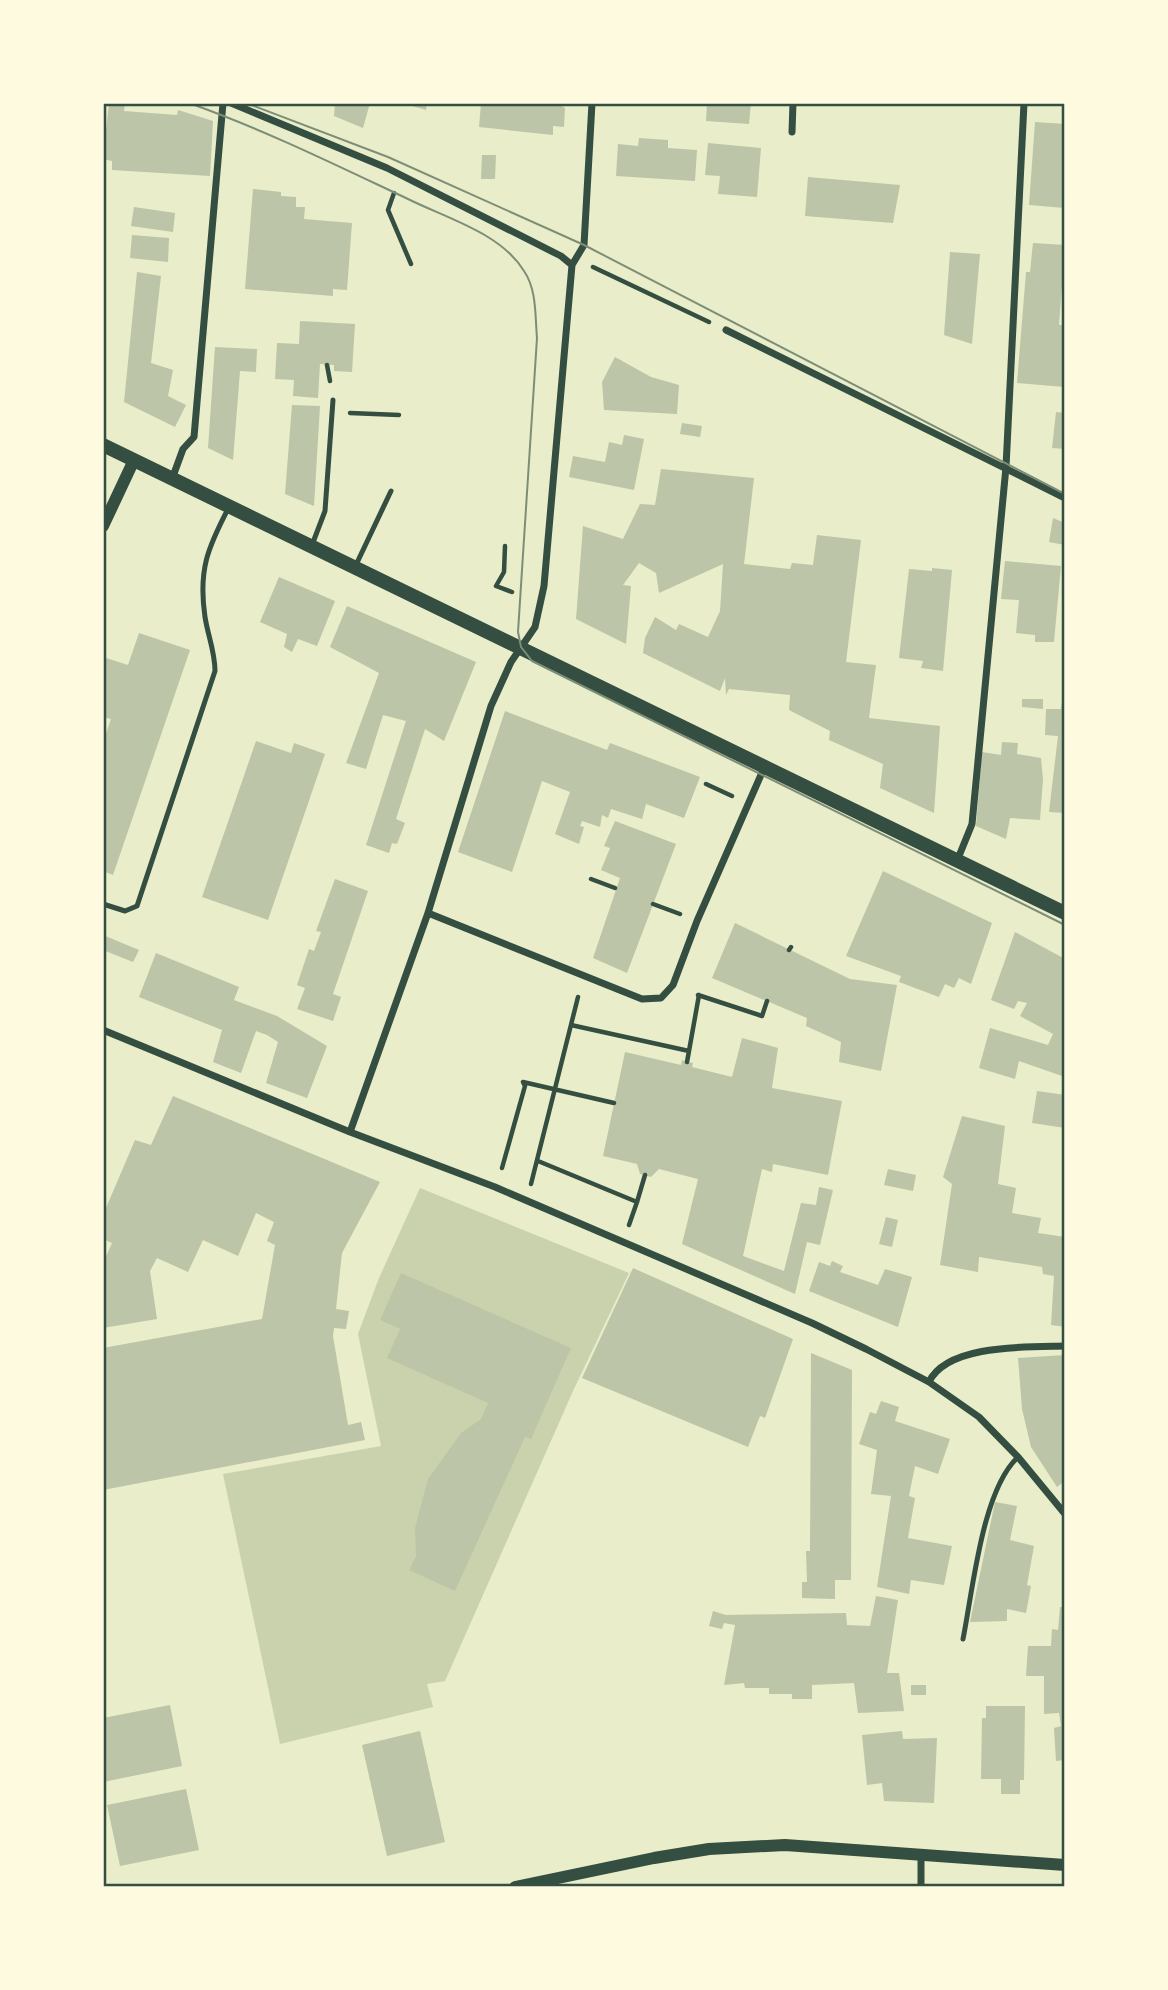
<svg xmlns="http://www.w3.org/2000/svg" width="1168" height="1990" font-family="Georgia,serif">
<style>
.green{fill:#cad2ad}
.building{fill:#bcc5a7}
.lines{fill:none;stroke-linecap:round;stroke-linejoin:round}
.path{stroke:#344e41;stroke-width:4.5}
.service{stroke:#344e41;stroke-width:5}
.minor{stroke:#344e41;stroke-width:7}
.tertiary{stroke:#344e41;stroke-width:12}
.secondary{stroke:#344e41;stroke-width:14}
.tram{stroke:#7c8e77;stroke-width:2}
.neatline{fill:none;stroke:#344e41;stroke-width:2.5}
</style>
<rect width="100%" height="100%" fill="#e9edc9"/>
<path class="green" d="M420 1188 629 1273 573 1391 445 1681 427 1684 433 1707 280 1744 223 1474 381 1446 358 1334 379 1278Z"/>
<path class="building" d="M109 103H125L124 111 177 115 178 110 213 121 210 176 112 170V161L103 159Z
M335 103H370L363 128 334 116Z
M402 103H427L426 110Z
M481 103H556L565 108 564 127 553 126V135L479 127Z
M707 103H751L749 124 706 121Z
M1035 122 1065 124V208L1029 205Z
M639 138 668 140V148L697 150 695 181 616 176 618 144 638 146Z
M708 143 761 148 757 197 718 194 720 176 705 175Z
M482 155H496L495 179H481Z
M808 177 900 185 893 223 805 216Z
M253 189 281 192V196L296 197V207H305L304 219 352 223 347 290 333 289V296L245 289Z
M134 207 175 213 173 232 131 226Z
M132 235 169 238 168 262 130 258Z
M1033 243 1065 245 1059 325H1065V387L1017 383 1026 272H1030Z
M950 252 980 254 972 344 944 335Z
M137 272 161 276 151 363 173 370 168 396 186 405 175 427 124 402Z
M300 321 355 324 352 372 334 371V365L320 364 318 398 293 396 294 380 275 379 277 343 299 344Z
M215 347 257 349 256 372 240 371 233 460 208 448Z
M615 357 651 377 679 385 677 414 604 410 602 382Z
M292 405 320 406 314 506 285 494Z
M1056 412 1065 413V449L1052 448Z
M682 423 702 426 700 437 680 434Z
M624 435 644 439 634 490 569 477 573 456 605 462 609 442 622 445Z
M661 469 754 478 744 564 790 569 792 563 813 565 817 535 861 540 846 662 876 665 869 718 940 726 934 813 880 788 883 764 829 740 830 731 789 710 790 695 729 689 726 695 725 678 720 691 643 653 645 638 655 617 676 630 679 624 708 637 720 611 723 564 659 593 656 573 639 563 623 585 631 586 626 644 576 619 583 526 623 539 640 504 655 505Z
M1053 518 1065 523V545L1049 542Z
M1005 561 1061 566 1054 642H1035V635L1016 633 1019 600 1001 599Z
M932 568 952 570 943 671 921 668 923 661 899 658 909 569 932 571Z
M279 577 335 601 317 646 298 639 292 652 284 647 287 634 260 622Z
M347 606 476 662 444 741 425 729 396 819 405 823 397 844 392 843 389 853 366 845 406 721 383 715 366 769 346 763 379 673 330 647Z
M139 633 190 650 113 875 103 871V742L111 719 103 717V666L106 658 128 665Z
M1022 699H1043V709L1022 707Z
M1062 701H1065V813L1049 812 1058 736 1045 735 1046 709H1061Z
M505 711 607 750 610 743 700 777 684 818 646 804 642 819 611 809 608 818 602 815 600 827 582 821 580 826 584 827 579 844 555 834 570 792 542 781 512 872 458 852Z
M256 741 291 753 294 743 325 754 268 920 202 897Z
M1002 742 1018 743 1017 754 1041 758 1043 779 1040 820 1010 818 1006 839 976 826 982 752 1001 755Z
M615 821 676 844 627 973 593 958 620 878 601 870 610 848 604 846Z
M883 871 992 923 971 984 959 978 954 988 945 984 939 997 899 982 901 976 846 956Z
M335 879 368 891 333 994 341 997 333 1021 297 1009 305 988 297 985 309 949 314 951 321 932 316 931Z
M735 923 850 979 897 985 881 1071 839 1062 841 1042 806 1026 807 1018 712 978Z
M1015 932 1065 959 1062 1076 1019 1061 1015 1079 979 1068 990 1028 1048 1045 1053 1034 1020 1016 1027 1003 1018 1001 1014 1009 991 1000Z
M103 935 139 950 133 962 103 950Z
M156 953 239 987 234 1000 277 1016 327 1046 307 1098 266 1083 278 1042 267 1035 256 1031 241 1073 213 1062 222 1030 139 997Z
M742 1038 778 1048 772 1088 842 1101 828 1175 773 1164 772 1172 762 1169 743 1256 784 1271 801 1203 816 1205 819 1187 833 1190 820 1245 807 1242 795 1294 682 1244 698 1179 659 1169 651 1177 640 1174 637 1164 603 1156 625 1052 681 1065 682 1060 687 1062 693 1063 692 1067 732 1077Z
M1037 1091 1065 1095V1128L1032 1123Z
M173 1096 380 1182 342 1253 336 1309 349 1311 346 1329 334 1328 333 1336 348 1425 361 1422 365 1440 103 1490V1348L262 1319 275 1245 267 1241 274 1222 256 1213 238 1256 203 1240 188 1272 157 1258 150 1271 157 1319 103 1328V1263L112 1243 103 1239V1215L135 1140 151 1145Z
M962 1116 1005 1126 998 1184 1016 1188 1012 1213 1041 1218 1038 1233 1065 1237V1327L1051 1325 1054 1276 1043 1274 1042 1267 979 1257 978 1272 940 1265 952 1184 943 1177Z
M888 1169 916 1175 913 1191 884 1185Z
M886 1217 898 1220 892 1247 879 1244Z
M832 1261 843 1266 840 1272 878 1285 885 1269 912 1277 898 1327 809 1291 819 1262 830 1266Z
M633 1268 793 1339 765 1418 760 1416 748 1447 582 1378Z
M401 1273 571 1348 531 1439 525 1437 455 1591 409 1570 416 1556 415 1528 428 1479 461 1433 481 1419 488 1403 387 1358 400 1329 380 1320Z
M811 1353 852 1370 851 1580H835V1599L802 1598V1582H807L806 1551H810Z
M1065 1355V1481L1057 1487 1031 1447 1022 1409 1018 1358Z
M881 1401 899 1407 895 1421 950 1439 938 1474 915 1466 909 1496 915 1498 908 1538 952 1546 944 1585 911 1580 909 1594 877 1587 891 1496 871 1494 877 1450 859 1444 870 1412 876 1414Z
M995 1502 1017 1506 1010 1540 1034 1546 1027 1585 1031 1586 1026 1613 1007 1609V1621L970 1622Z
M876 1596 898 1600 887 1673H899L904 1711 858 1713 854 1683 812 1685V1699H792V1694H769V1688H745L744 1683 724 1685 735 1625 724 1623 722 1629 709 1626 713 1611 726 1615 846 1613 847 1625 870 1626Z
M1060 1607H1065V1760L1056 1761 1054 1728 1061 1726 1059 1713 1044 1714V1676H1026L1028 1646H1051L1052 1629 1058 1630Z
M911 1685H926V1695H911Z
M170 1705 182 1766 103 1782V1718Z
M986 1706H1025L1024 1780H1020V1794H1001V1779H981L982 1718H986Z
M420 1731 445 1842 387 1856 362 1745Z
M902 1731 903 1739 937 1738 934 1803 884 1801 882 1783 867 1785 862 1735Z
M186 1789 199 1850 120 1866 107 1805Z"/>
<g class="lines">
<path class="path" d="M394 193 388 210 411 264
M593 267 709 322
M327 365 330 381
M350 413 399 415
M505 546 504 572 496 586 512 592
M706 784 732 796
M591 879 615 888
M653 904 680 914
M789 950 791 947
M698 995 762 1016 767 1001
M571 1025 689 1051 699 995
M687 1062 689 1051
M538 1161 637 1202 629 1225
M502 1168 525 1086 523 1082 614 1103
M531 1184 578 997
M637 1202 645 1175"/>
<path class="service" d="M312 545 325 511 333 400
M355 567 391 491
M103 904 125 911 137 906 215 671C215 652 208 636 205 617 198 570 208 547 229 507
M963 1639C973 1590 982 1490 1018 1457"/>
<path class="minor" d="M231 103 387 168 561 256 572 265
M792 132 793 103
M726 330 1065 498
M172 479 183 449 194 437 223 103
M957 861 972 824 1006 467 1024 103
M428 913 642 999 661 998 673 985 697 921 764 768
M103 1030 350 1132 495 1187 812 1323 866 1349 929 1382 979 1417 1018 1457 1065 1514
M350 1132 428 913 491 706 511 662 535 627 544 586 572 265 584 245 592 103
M929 1382C947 1344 1027 1347 1065 1346
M921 1856V1887"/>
<path class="tertiary" d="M103 526 134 460
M515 1887 654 1858 709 1849 785 1845 1065 1865"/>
<path class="secondary" d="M103 445 1065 913"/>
<path class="tram" d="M189 103C265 130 336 165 408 199 446 218 501 233 524 271 537 290 535 316 537 338L518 632 521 647 532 661 1065 925
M246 103 388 157 584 245 1065 494"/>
</g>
<rect width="1168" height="1990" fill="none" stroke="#fefae0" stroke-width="210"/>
<rect x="105" y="105" width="958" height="1780" class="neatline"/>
</svg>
